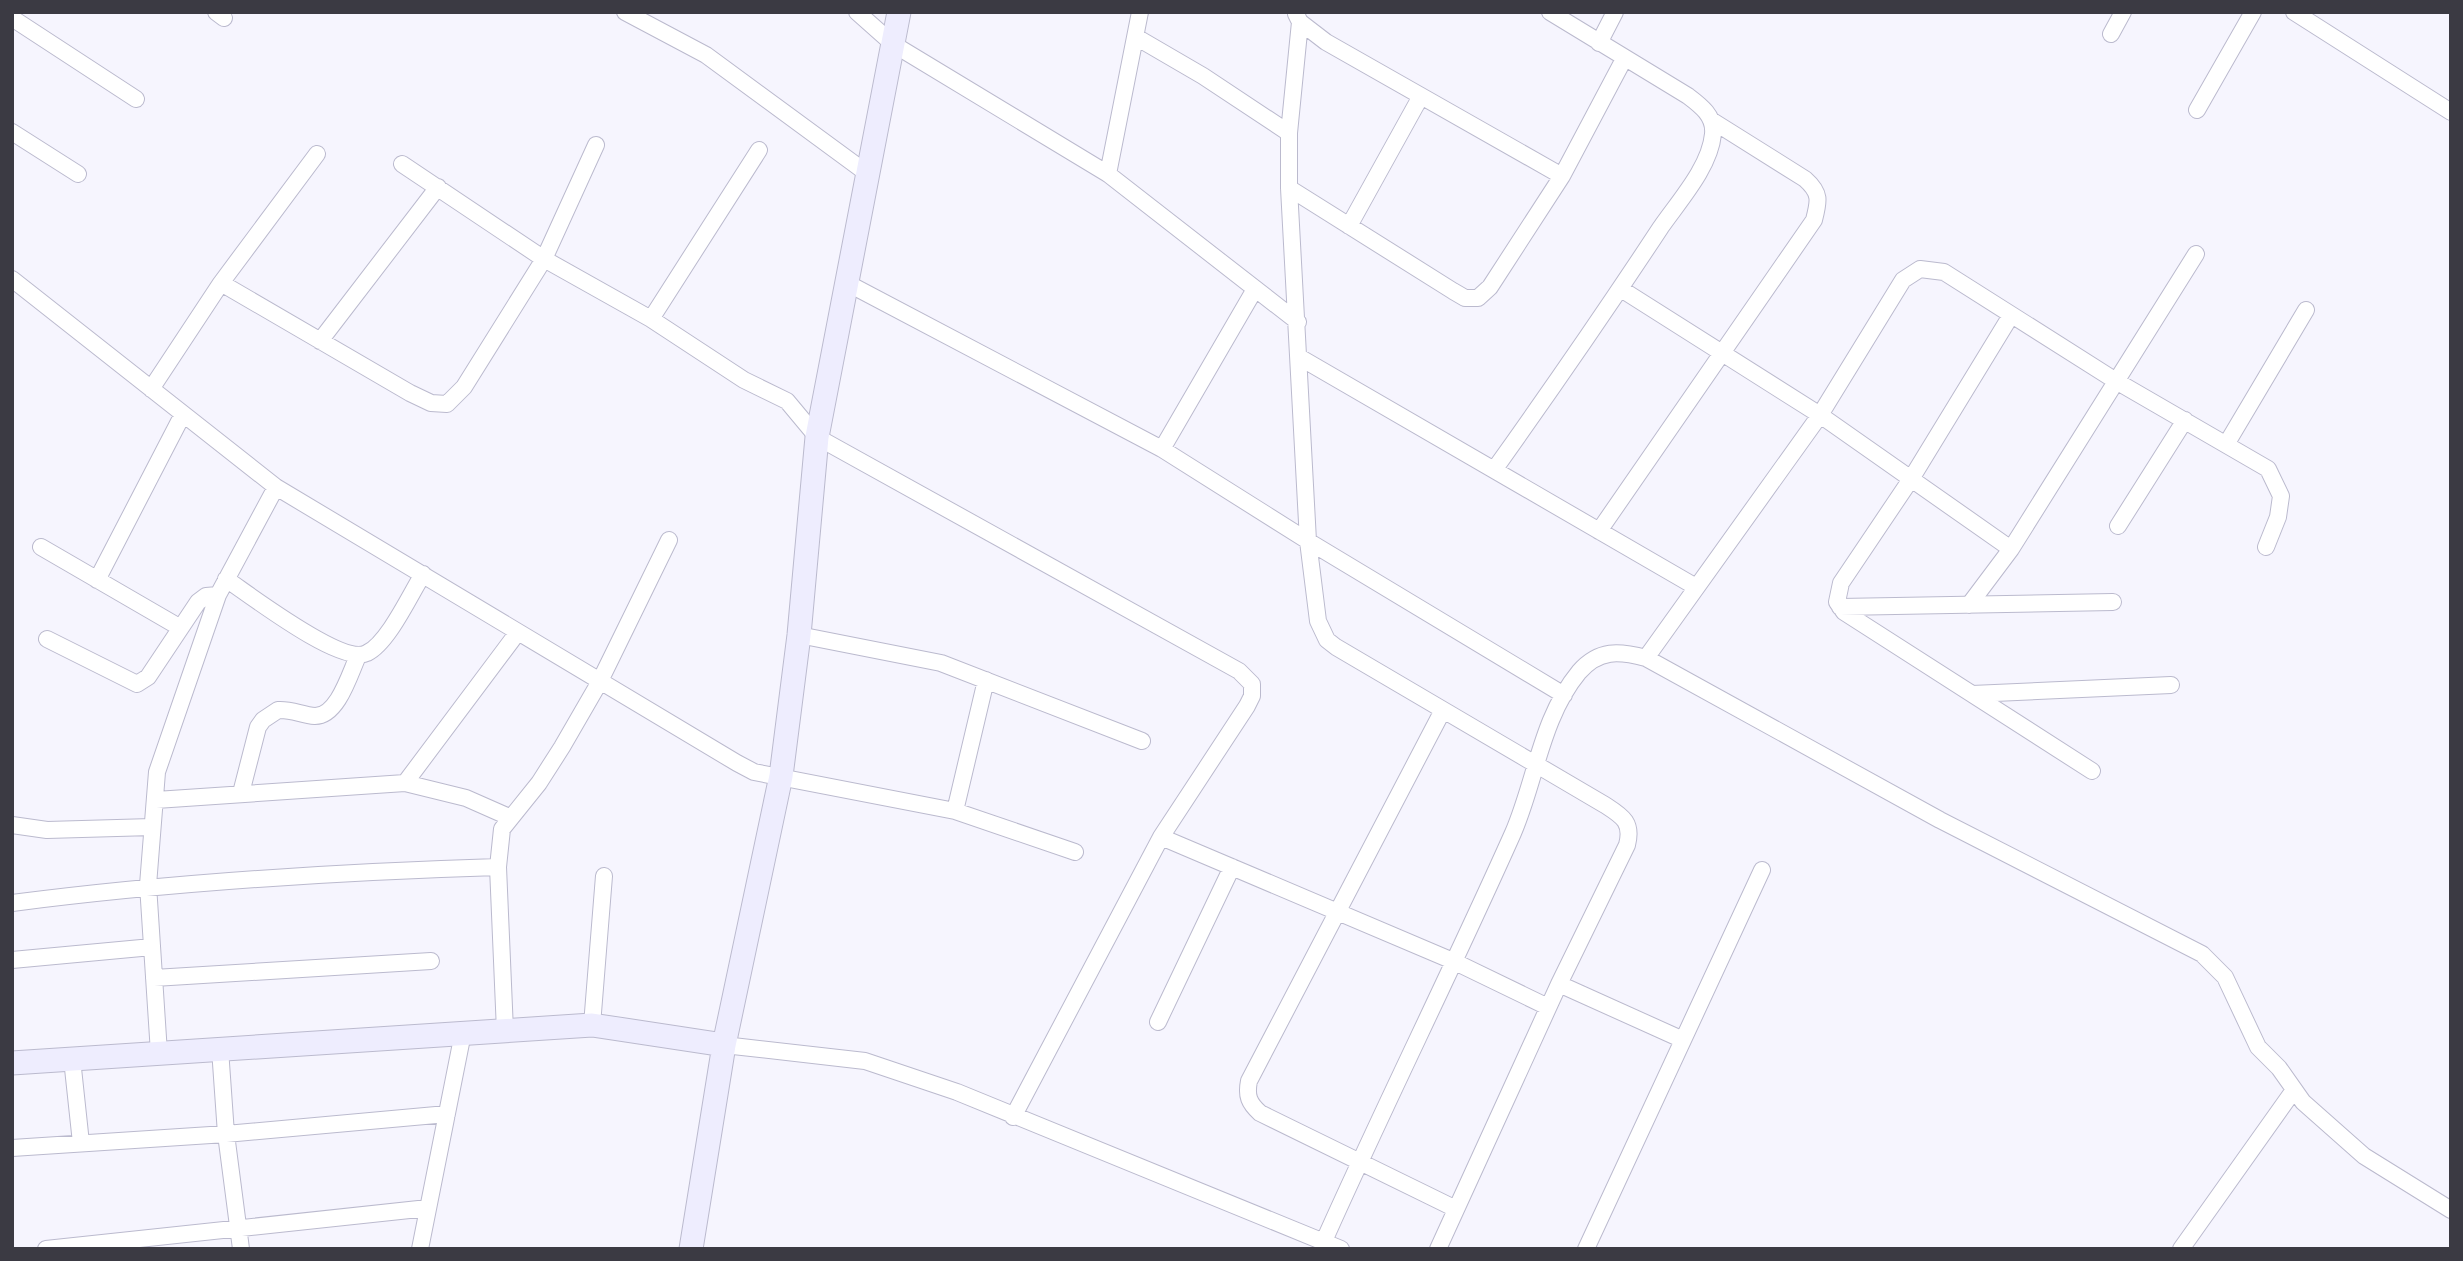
<svg xmlns="http://www.w3.org/2000/svg" width="2463" height="1261" font-family="Raleway,sans-serif">
<style>
.lines{fill:none;stroke-linecap:round;stroke-linejoin:round}
.street-casing{stroke:#bbbace;stroke-width:18}
.secondary-casing{stroke:#bbbace;stroke-width:25}
.street{stroke:#fff;stroke-width:16}
.secondary{stroke:#eeedfe;stroke-width:23}
</style>
<rect width="100%" height="100%" fill="#f6f5fe"/>
<g class="lines">
<g class="street-casing">
<path id="street" d="M216 12 224 18
M625 12 706 55 868 174
M857 12 893 44 1108 174 1298 322
M2294 12 2451 112
M1296 14 1300 22 1326 42 1562 176
M12 18 136 99
M1300 22 1289 133V188L1308 541 1318 621 1327 640 1336 647 1605 805C1622 816 1633 822 1627 845L1559 984 1438 1249
M2111 34 2123 12
M1136 37 1203 76 1289 133
M1599 43 1615 12
M2197 110 2253 12
M12 132 78 174
M402 164 544 259 651 319 744 380 787 401 817 437 1239 671 1252 684V696L1247 706 1161 837 1013 1117
M1108 174 1140 12
M1289 188 1453 291 1465 298H1478L1490 287 1562 176 1624 59
M1349 226 1421 96
M12 279 276 487 737 763 754 772 955 811 1075 852
M221 283 410 393 431 403 447 404 464 387 544 259 596 145
M847 283 1162 449 1308 541 1564 695
M1621 289 1820 415 2011 549
M2010 317 1911 479 1841 583 1837 602 1844 612 2092 771
M651 319 759 150
M320 341 438 187
M1299 357 1696 587
M151 389 221 283 317 154
M2227 443 2306 310
M1162 449 1255 289
M1494 470C1551 390 1607 309 1661 227 1679 201 1710 167 1713 134 1715 116 1700 105 1688 96L1550 12
M2118 526 2185 420
M1599 531 1814 220C1819 201 1821 193 1805 179L1711 120
M41 547 179 627
M226 579C250 595 342 666 367 653 388 643 410 595 423 574
M97 580 183 414
M1969 605 2011 549 2196 254
M1840 607 2113 602
M799 635 941 663 1142 741
M47 639 137 684 148 677 198 602 206 596 218 595
M1646 658 1820 415 1903 280 1920 269 1944 272 2116 381 2268 469 2281 496 2278 517 2266 547
M1972 694 2171 685
M1443 710 1249 1081C1246 1096 1249 1103 1260 1113L1456 1209
M405 783 518 632
M241 793 258 727 263 720 278 710C291 709 302 715 315 716 338 716 350 673 358 656
M156 800 405 783 466 798 509 817
M955 811 986 680
M12 825 47 830 152 827
M1161 837 1453 961 1548 1007
M12 903C174 882 335 872 498 867
M12 960 152 947
M154 978 431 961
M1559 984 1681 1039
M1158 1022 1232 867
M592 1025 604 876
M505 1031 498 867 502 829 539 783 562 747 599 683 669 540
M724 1045 865 1061 957 1092 1341 1249
M220 1049 226 1134 241 1249
M159 1053 148 885 157 772 218 595 276 487
M72 1059 81 1143
M12 1148 226 1134 447 1114
M1324 1241C1385 1104 1452 970 1513 833 1536 780 1541 718 1579 672 1599 649 1619 651 1646 658L1940 820 2202 954 2225 977 2258 1047 2279 1068 2303 1102 2364 1156 2451 1210
M46 1249 428 1208
M420 1249 463 1033
M1586 1249 1762 870
M2181 1249 2294 1090"/>
</g>
<g class="secondary-casing">
<path id="secondary" d="M12 1063 592 1025 724 1045
M691 1249 724 1045 781 776 799 635 817 437 899 12"/>
</g>
<use href="#street" class="street"/>
<use href="#secondary" class="secondary"/>
</g>
<rect width="2463" height="1261" fill="none" stroke="#3b3a43" stroke-width="28"/>
</svg>
